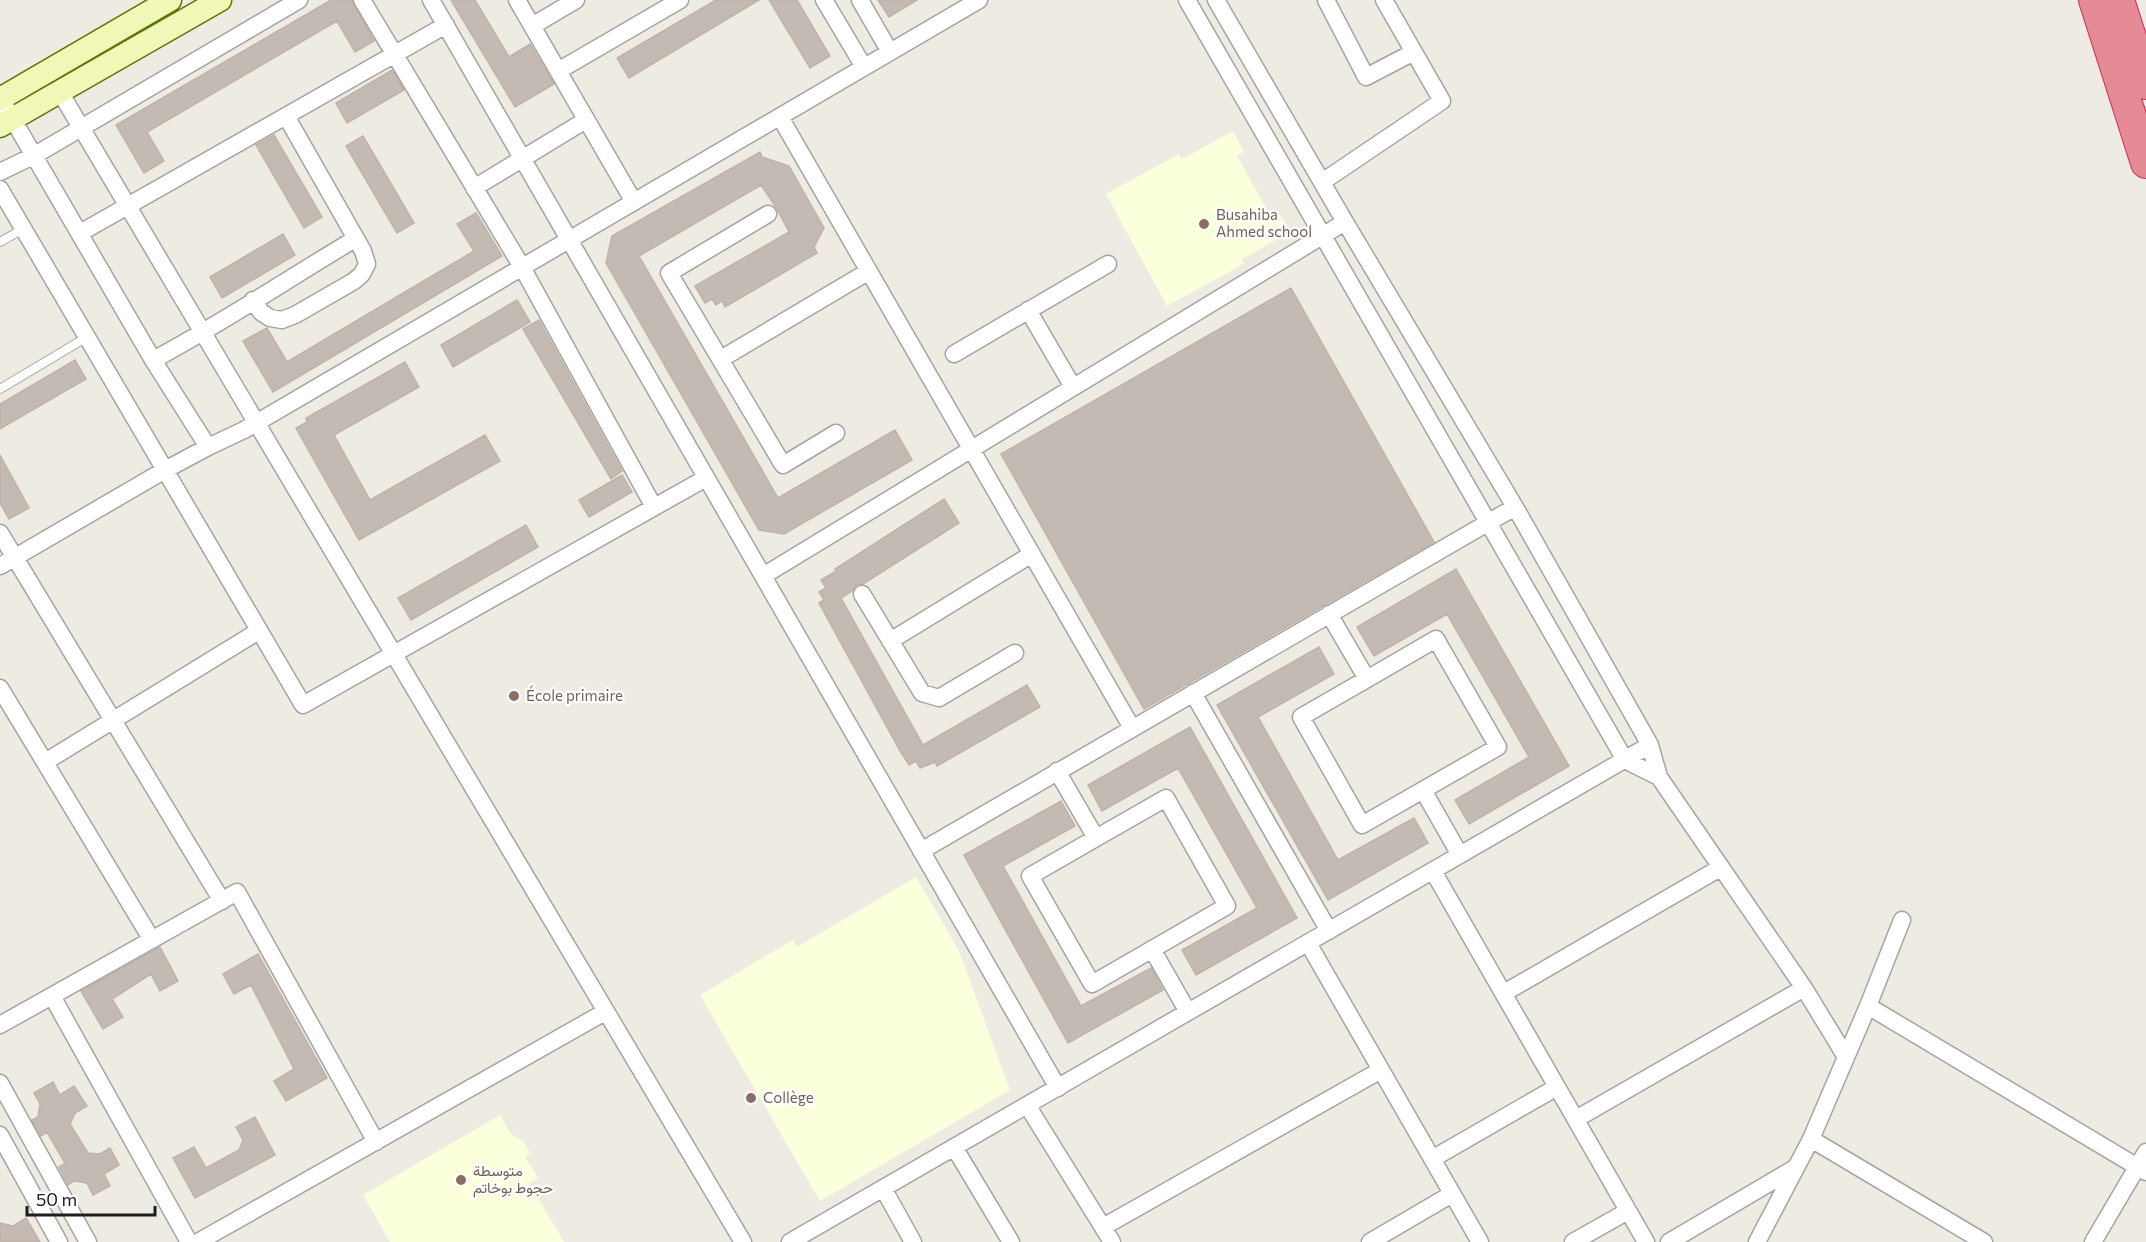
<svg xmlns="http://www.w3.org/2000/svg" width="2146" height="1242" font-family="Commissioner,Vazirmatn,sans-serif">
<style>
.education{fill:#fcffdc}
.building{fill:#c3bab3;stroke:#c0b3a6;stroke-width:1.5}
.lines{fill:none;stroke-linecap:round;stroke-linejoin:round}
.lane-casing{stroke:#a4a4a4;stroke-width:10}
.street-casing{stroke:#a4a4a4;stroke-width:19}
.secondary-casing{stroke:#5f7306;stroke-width:25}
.highway-casing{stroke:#d72656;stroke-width:32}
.lane{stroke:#fff;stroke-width:8}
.street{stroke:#fff;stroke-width:16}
.secondary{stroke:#f1f8b7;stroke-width:22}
.highway{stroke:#e58b96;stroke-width:30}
.education-dot{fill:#8d6e63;stroke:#fff;stroke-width:2}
.labels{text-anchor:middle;stroke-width:4.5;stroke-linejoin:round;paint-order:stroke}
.education-label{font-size:15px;fill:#785e54;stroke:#fff;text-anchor:start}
</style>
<rect width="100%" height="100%" fill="#eeebe3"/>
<path class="education" d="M1233 131 1244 152 1237 156 1270 215 1278 211 1290 232 1242 259 1244 264 1167 306 1106 194 1179 154 1182 159Z
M916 877 959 951 1010 1090 820 1201 700 995 793 940 797 947Z
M500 1115 511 1134 524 1142 530 1153 525 1157 538 1178 529 1183 564 1242H390L363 1195Z"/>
<path class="building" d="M331 0H352L374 41 355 52 337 21 147 132 164 161 144 173 116 125Z
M451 0H475L509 57 530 44 554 84 515 107Z
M716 0H759L629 78 617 58Z
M769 0H797L830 56 810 68Z
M878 0H917L889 17Z
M392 70 404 90 347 123 336 103Z
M274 135 322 217 304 228 256 145Z
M363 136 414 223 397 233 346 146Z
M760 152 762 157 789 166 824 228 814 247 817 253 725 307 722 301 716 305 712 299 705 303 695 286 789 232 777 209 761 185 639 256 778 498 895 430 912 460 784 534 759 530 606 263 612 236Z
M476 213 502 256 273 392 243 341 267 328 287 362 474 251 457 224Z
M283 234 295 255 222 298 210 277Z
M1291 288 1434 542 1144 709 1001 454Z
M517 300 530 322 453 367 441 345Z
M539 320 622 471 611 479 523 329Z
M75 360 86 379 0 429V404Z
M405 362 419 387 334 435 370 500 485 435 500 461 359 540 296 428 307 422 306 418Z
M0 455 29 508 9 519 0 503Z
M622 475 632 492 589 517 579 500Z
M944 499 959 523 863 584 856 585 852 591 841 598 923 745 1027 685 1040 707 937 766 935 762 920 768 916 761 909 765 899 749 819 603 824 600 819 592 826 588 821 580 836 571 835 569Z
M526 525 538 547 411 620 398 598Z
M1456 569 1569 766 1469 824 1455 800 1529 757 1447 614 1374 656 1357 627Z
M1319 647 1334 674 1258 717 1338 860 1414 818 1428 843 1328 900 1217 705Z
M1190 727 1297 918 1196 975 1182 950 1257 908 1178 768 1102 811 1088 785Z
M1061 801 1075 826 1003 866 1081 1006 1151 968 1163 990 1068 1043 964 855Z
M160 947 178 981 160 991 151 974 112 999 123 1017 103 1029 81 991Z
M258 954 327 1078 286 1101 274 1081 294 1069 251 985 234 994 223 974Z
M53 1082 60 1095 74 1086 87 1106 75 1113 70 1124 88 1153 100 1154 110 1148 119 1165 104 1174 110 1186 93 1195 87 1183 74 1181 68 1185 59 1167 65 1163 47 1132 41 1136 32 1120 38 1117 40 1104 34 1093Z
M255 1117 275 1155 195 1198 173 1158 194 1147 206 1168 239 1150 243 1140 236 1127Z
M26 1218 40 1242H0V1223L13 1226Z"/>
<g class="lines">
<g class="lane-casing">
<path id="lane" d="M0 242 23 229
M0 389 87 337"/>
</g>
<g class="street-casing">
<path id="street" d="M362 0 522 267 654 507
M431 0 1058 1088
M517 0 634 202
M824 0 864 67
M860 0 890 52
M1187 0 1625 760 1659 777
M1216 0 1345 222 1515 507 1650 745 1659 777 1804 988 1846 1057
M1326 0 1366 77 1414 52
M532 26 576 0
M558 71 680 0
M60 92 743 1242
M1 99 153 360 208 447 244 430 979 0
M780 117 1132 728
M0 172 35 155 299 0
M1322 182 1442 101 1384 0
M474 188 586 120
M0 189 303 705 706 478
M768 214 669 273 783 465 836 433
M80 233 446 25
M253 300 261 312 270 318 282 320 295 315 354 281 362 274 367 264 363 251 286 116
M1028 310 1073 387
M954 354 1108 264
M721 359 869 271
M153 360C222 323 288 279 355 239
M0 533 222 901
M0 566 165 470 208 447
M763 576 1345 222
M862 594 922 693 939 698 1015 653
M1329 614 1367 679 1436 639 1498 747 1362 825 1301 717 1367 679
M890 641 1032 554
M0 688 152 940
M1193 693 1329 931
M45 762 252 635
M1057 771 1096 838 1166 798 1227 906 1092 984 1030 876 1096 838
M1423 790 1460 855
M921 851 1515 507
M1433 871 1646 1242
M1308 943 1480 1242
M1152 949 1188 1012
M1504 993 1720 868
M52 996 189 1242
M1868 1006 2146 1172
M0 1025 237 892 376 1142
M0 1083 88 1242
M1027 1105 1112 1242
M1576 1119 1804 988
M0 1135 59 1242
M1811 1139 1984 1242
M954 1147 1011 1242
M1432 1159 1557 1087
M883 1188 913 1242
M1103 1227 1381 1070
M198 1242 605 1012
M790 1242 1650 745
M1370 1242 1452 1194
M1573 1242 1628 1211
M1669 1242 1795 1168
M1757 1242 1811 1139 1868 1006 1902 920
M2093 1242 2146 1152"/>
</g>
<g class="secondary-casing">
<path id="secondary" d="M0 99 170 0
M0 126 220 0"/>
</g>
<g class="highway-casing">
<path id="highway" d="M2094 0 2146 163
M2119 0 2146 84"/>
</g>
<use href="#lane" class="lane"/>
<use href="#street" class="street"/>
<use href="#secondary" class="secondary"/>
<use href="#highway" class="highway"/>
</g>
<g class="education-dot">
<circle cx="1204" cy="224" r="6"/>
<circle cx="514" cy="696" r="6"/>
<circle cx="751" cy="1098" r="6"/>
<circle cx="461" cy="1180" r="6"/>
</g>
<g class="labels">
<g class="education-label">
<text x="1216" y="220">Busahiba<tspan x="1216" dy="17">Ahmed school</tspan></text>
<text x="526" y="701">École primaire</text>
<text x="763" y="1103">Collège</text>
<text x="473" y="1176">متوسطة<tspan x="473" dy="17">حجوط بوخاتم</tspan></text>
</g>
</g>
<path d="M27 1206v9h128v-9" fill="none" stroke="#1d1d1d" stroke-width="3"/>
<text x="36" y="1206" font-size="18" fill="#1d1d1d" stroke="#ffffff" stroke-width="4.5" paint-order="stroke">50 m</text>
</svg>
